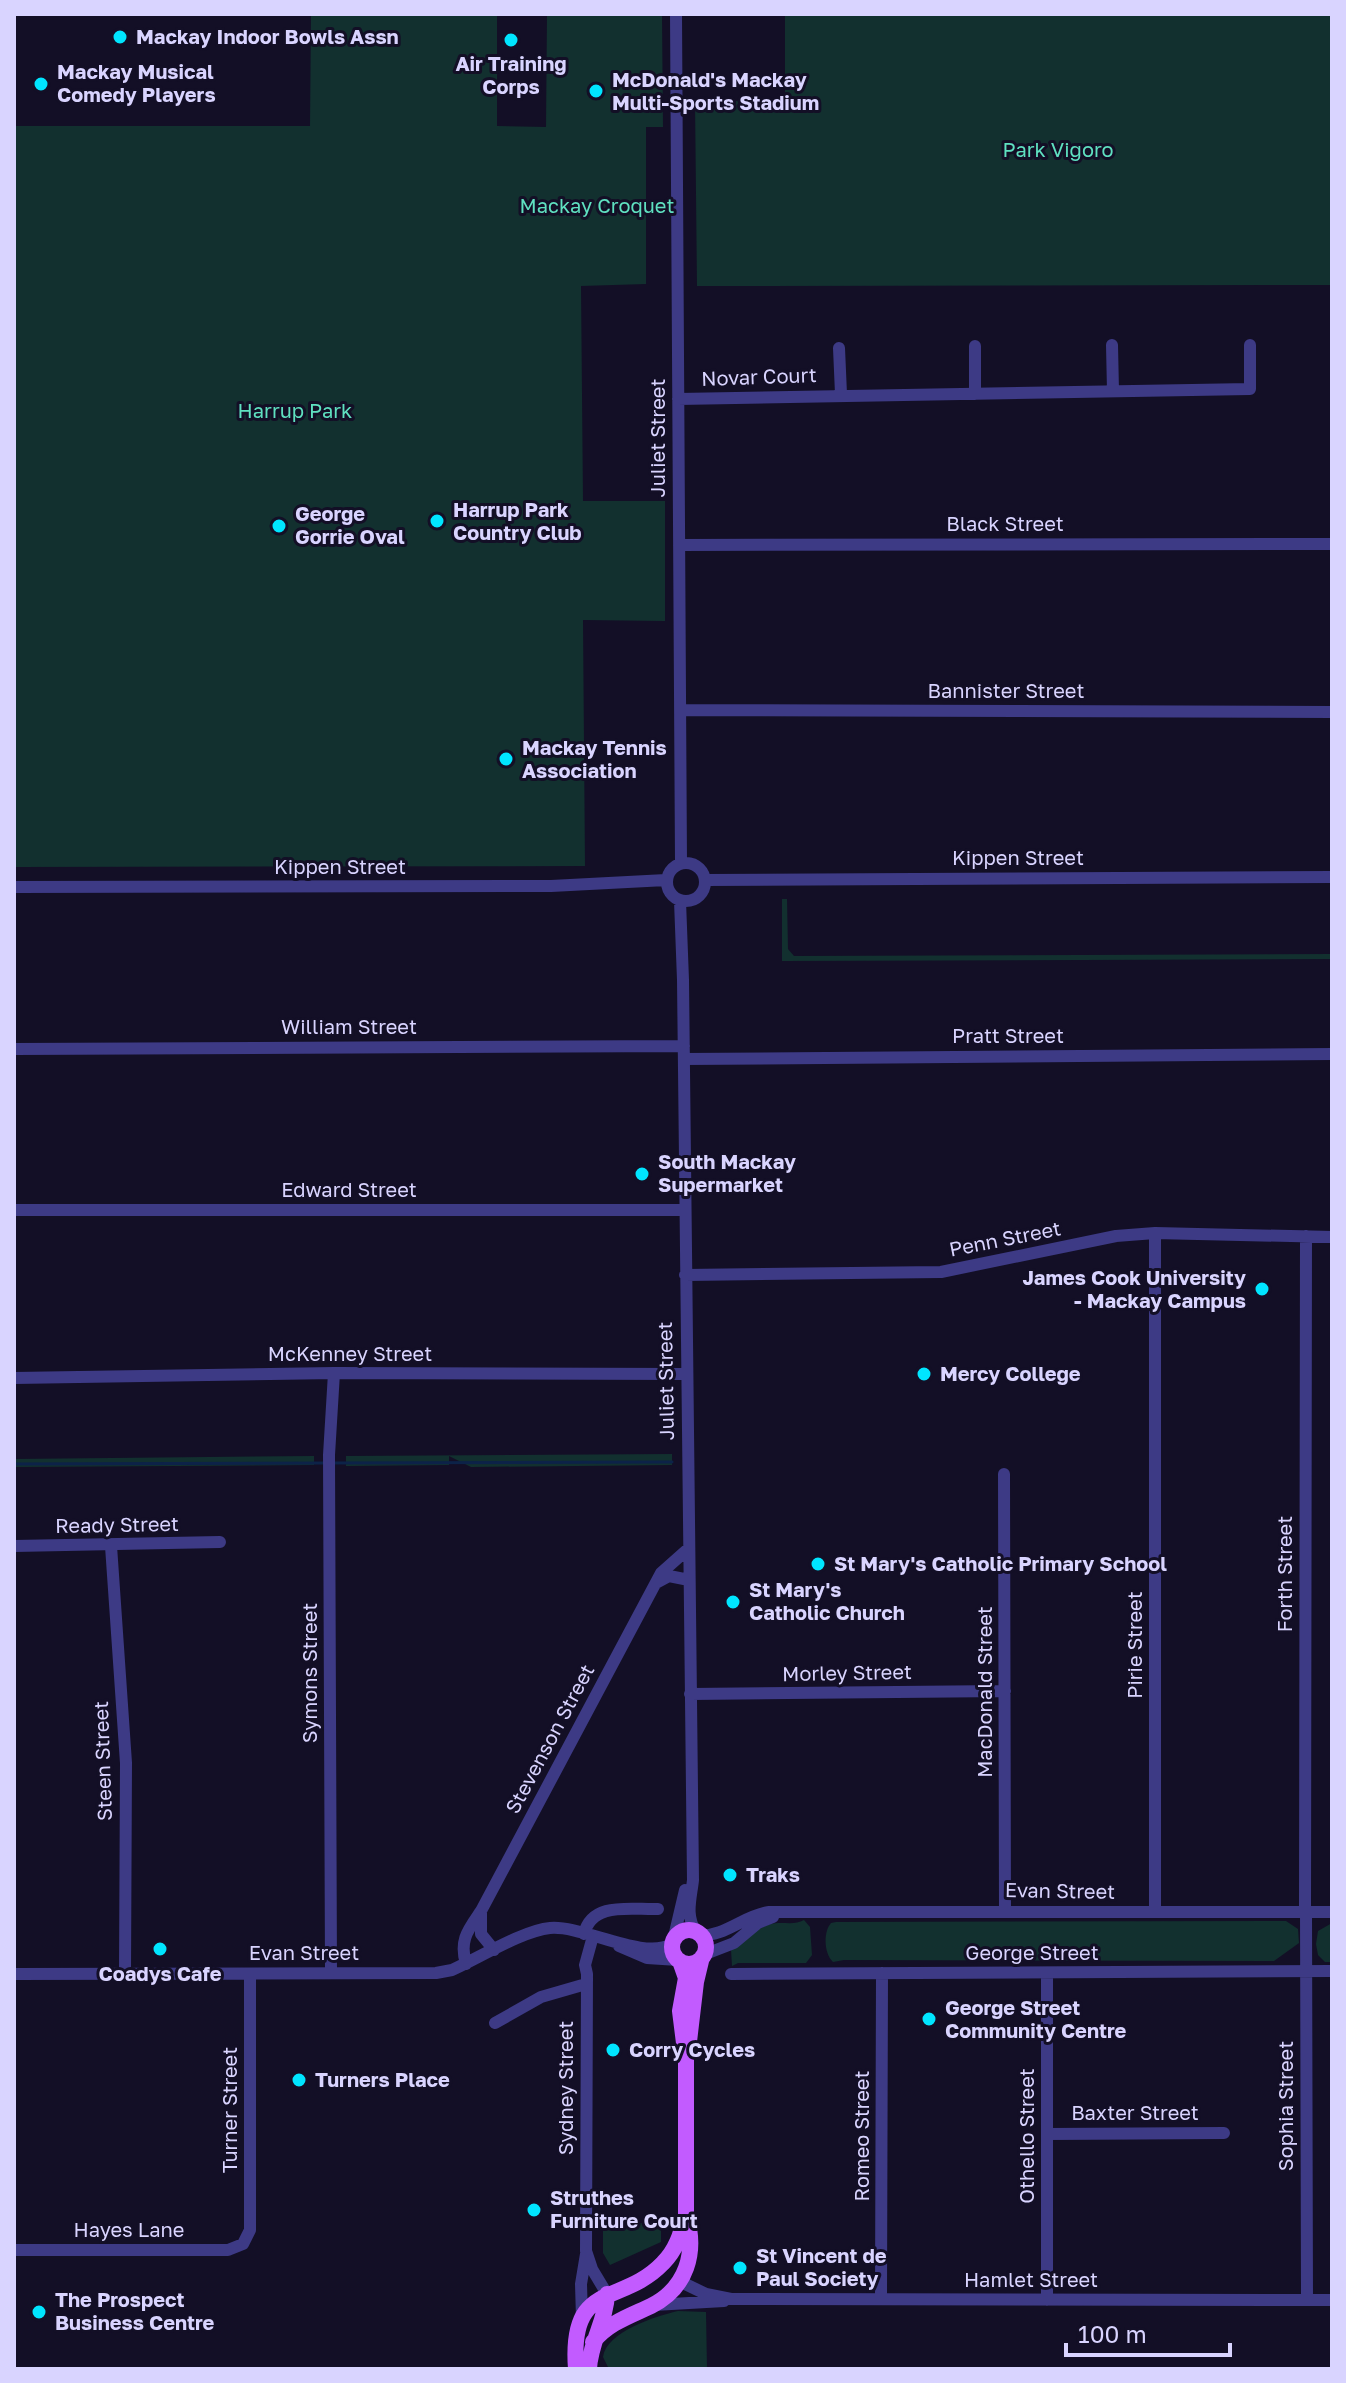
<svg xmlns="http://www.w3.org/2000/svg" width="1346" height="2383" font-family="'Golos Text',sans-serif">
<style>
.green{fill:#12302f}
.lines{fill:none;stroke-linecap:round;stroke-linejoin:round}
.stream{stroke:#0c2248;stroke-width:3}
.minor{stroke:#3d3a85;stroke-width:12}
.major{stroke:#c25bff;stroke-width:16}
.poi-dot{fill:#00e5ff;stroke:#130f26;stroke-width:3}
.labels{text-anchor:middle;stroke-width:6;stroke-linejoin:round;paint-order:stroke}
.poi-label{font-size:20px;font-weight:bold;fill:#d9d4ff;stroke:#130f26;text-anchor:start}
.park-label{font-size:20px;fill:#5fe0c0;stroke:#130f26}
.street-label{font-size:20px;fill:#d9d4ff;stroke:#130f26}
</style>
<rect width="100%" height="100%" fill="#130f26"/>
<path class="green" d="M311 14H497V126L546 127 547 14H662L663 127H646V284L581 286 583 501H665V621L583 620 585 866 14 867V126H310Z
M785 14H1332V285L697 286 695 102 785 100Z
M782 899H787L788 949 794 956 1332 954V959L782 961Z
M672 1454V1465L471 1467 449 1456V1465L346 1466V1456Z
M314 1456V1465L14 1467V1459Z
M804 1920 810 1927 812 1955 806 1963H738L732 1966 731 1950C743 1941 756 1928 771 1924 782 1921 794 1926 804 1920Z
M1286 1921 1298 1929 1299 1943 1274 1961 844 1960 833 1962C824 1954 823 1932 831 1923L836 1922Z
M1332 1923V1962H1325L1318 1955 1316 1944 1318 1931Z
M603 2223H661V2242L610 2265 603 2253Z
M678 2311 706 2312 707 2369H609L603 2357C606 2332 656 2316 678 2311Z"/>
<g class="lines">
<path class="stream" d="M332 1463 672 1462
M14 1464 324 1463"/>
<path class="minor" d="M676 14 681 863
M1112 345 1113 391
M975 346V394
M839 348 841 394
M678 399 1250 389V345
M679 545 1332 544
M680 710 1332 712
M667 882a19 19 0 1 1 38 0a19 19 0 1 1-38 0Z
M705 880 1332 877
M14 887 551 886 666 880
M680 901 683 980 693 1880C691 1899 685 1915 696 1932
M14 1049 684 1046
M684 1059 1332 1054
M14 1210H684
M685 1275 941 1272 1116 1236 1155 1233 1332 1237
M14 1378 334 1373 686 1374
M1004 1474 1005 1910
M14 1546 220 1542
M111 1546 126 1763 125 1974
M656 1583 669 1576 689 1580
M690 1694 1005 1691
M481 1911V1934L494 1950
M1305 1911 1306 1236
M1306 1911 1307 2300
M1155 1912V1233
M584 1934C592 1901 631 1910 658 1909
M700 1935C724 1937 745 1915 769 1912H1332
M593 1936 585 1965 587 1974 586 2251 592 2269 607 2294
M673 1941 685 1890
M619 1946 647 1958 678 1960
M703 1955 734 1943 758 1923 773 1917
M466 1964C459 1940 468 1930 481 1911L661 1573 688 1549
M331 1973 329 1455 334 1373
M14 1974 436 1973 452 1970C477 1959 524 1930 550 1928 583 1925 643 1961 672 1944
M731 1974 1332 1971
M495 2023 541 1997 586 1984
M1047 2134 1224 2133
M14 2250H228L243 2244 250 2230V1974
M679 2281 706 2294 731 2299 1332 2300
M881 2299 882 1973
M1047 2300V1973
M654 2305 724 2301
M582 2318 581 2284 586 2254"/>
<path class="major" d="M672 1947a17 17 0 1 1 34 0a17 17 0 1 1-34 0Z
M688 2050 696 1982 702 1957
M593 2342C608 2323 630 2316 651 2306 687 2288 697 2252 686 2216V2059L680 2011 686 1978 680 1961
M576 2369C569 2279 621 2307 663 2263 676 2250 681 2234 685 2217
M589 2369C590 2342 606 2321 607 2294"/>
</g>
<g class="poi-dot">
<circle cx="120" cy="37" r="8"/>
<circle cx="511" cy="40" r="8"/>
<circle cx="41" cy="84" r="8"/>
<circle cx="596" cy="91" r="8"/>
<circle cx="437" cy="521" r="8"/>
<circle cx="279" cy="526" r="8"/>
<circle cx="506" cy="759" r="8"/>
<circle cx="642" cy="1174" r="8"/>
<circle cx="1262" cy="1289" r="8"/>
<circle cx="924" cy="1374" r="8"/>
<circle cx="818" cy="1564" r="8"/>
<circle cx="733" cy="1602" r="8"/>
<circle cx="730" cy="1875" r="8"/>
<circle cx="160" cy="1949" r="8"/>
<circle cx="929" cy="2019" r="8"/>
<circle cx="613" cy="2050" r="8"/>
<circle cx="299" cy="2080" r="8"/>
<circle cx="534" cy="2210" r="8"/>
<circle cx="740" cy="2268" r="8"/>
<circle cx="39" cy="2312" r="8"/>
</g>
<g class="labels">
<g class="poi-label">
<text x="136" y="44">Mackay Indoor Bowls Assn</text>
<text x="511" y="71" text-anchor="middle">Air Training<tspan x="511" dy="23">Corps</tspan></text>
<text x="57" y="79">Mackay Musical<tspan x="57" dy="23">Comedy Players</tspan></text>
<text x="612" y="87">McDonald's Mackay<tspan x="612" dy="23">Multi-Sports Stadium</tspan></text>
<text x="453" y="517">Harrup Park<tspan x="453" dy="23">Country Club</tspan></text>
<text x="295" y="521">George<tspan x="295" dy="23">Gorrie Oval</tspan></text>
<text x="522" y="755">Mackay Tennis<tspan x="522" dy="23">Association</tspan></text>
<text x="658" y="1169">South Mackay<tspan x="658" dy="23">Supermarket</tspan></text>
<text x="1246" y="1285" text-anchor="end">James Cook University<tspan x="1246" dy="23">- Mackay Campus</tspan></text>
<text x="940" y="1381">Mercy College</text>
<text x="834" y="1571">St Mary's Catholic Primary School</text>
<text x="749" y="1597">St Mary's<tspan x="749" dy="23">Catholic Church</tspan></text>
<text x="746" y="1882">Traks</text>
<text x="160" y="1981" text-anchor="middle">Coadys Cafe</text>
<text x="945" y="2015">George Street<tspan x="945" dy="23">Community Centre</tspan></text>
<text x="629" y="2057">Corry Cycles</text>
<text x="315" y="2087">Turners Place</text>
<text x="550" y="2205">Struthes<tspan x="550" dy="23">Furniture Court</tspan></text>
<text x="756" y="2263">St Vincent de<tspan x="756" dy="23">Paul Society</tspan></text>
<text x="55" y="2307">The Prospect<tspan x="55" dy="23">Business Centre</tspan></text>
</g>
<g class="park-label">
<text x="1058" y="157">Park Vigoro</text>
<text x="597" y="213">Mackay Croquet</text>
<text x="295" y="418">Harrup Park</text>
</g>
<g class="street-label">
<text transform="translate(759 377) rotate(-2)" y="7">Novar Court</text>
<text transform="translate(658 438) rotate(-90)" y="7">Juliet Street</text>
<text x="1005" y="531">Black Street</text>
<text x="1006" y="698">Bannister Street</text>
<text x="1018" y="865">Kippen Street</text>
<text x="340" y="874">Kippen Street</text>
<text x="349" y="1034">William Street</text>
<text x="1008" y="1043">Pratt Street</text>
<text x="349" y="1197">Edward Street</text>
<text transform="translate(1005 1239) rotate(-11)" y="7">Penn Street</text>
<text x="350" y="1361">McKenney Street</text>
<text transform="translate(666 1381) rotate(-91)" y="7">Juliet Street</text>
<text transform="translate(117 1525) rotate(-1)" y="7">Ready Street</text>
<text transform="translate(1285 1574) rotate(-90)" y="7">Forth Street</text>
<text transform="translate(1135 1645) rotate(-90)" y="7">Pirie Street</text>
<text transform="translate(310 1673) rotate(-90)" y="7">Symons Street</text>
<text transform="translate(847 1673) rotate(-1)" y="7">Morley Street</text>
<text transform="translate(985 1692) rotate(-90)" y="7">MacDonald Street</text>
<text transform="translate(550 1739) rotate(-62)" y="7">Stevenson Street</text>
<text transform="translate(103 1761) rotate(-92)" y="7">Steen Street</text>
<text transform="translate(1060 1891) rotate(1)" y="7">Evan Street</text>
<text x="304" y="1960">Evan Street</text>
<text x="1032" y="1960">George Street</text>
<text transform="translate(566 2088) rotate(-90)" y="7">Sydney Street</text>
<text transform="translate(1286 2106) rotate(-90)" y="7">Sophia Street</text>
<text transform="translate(230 2110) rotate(-90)" y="7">Turner Street</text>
<text x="1135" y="2120">Baxter Street</text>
<text transform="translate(862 2136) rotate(-90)" y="7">Romeo Street</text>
<text transform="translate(1027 2136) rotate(-90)" y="7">Othello Street</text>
<text x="129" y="2237">Hayes Lane</text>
<text x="1031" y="2287">Hamlet Street</text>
</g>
</g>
<rect width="1346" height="2383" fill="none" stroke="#d9d4ff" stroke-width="32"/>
<path d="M1066 2343v12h164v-12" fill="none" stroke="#d9d4ff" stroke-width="4"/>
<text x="1078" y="2343" font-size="24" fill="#d9d4ff" stroke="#130f26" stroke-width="6" paint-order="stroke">100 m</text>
</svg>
